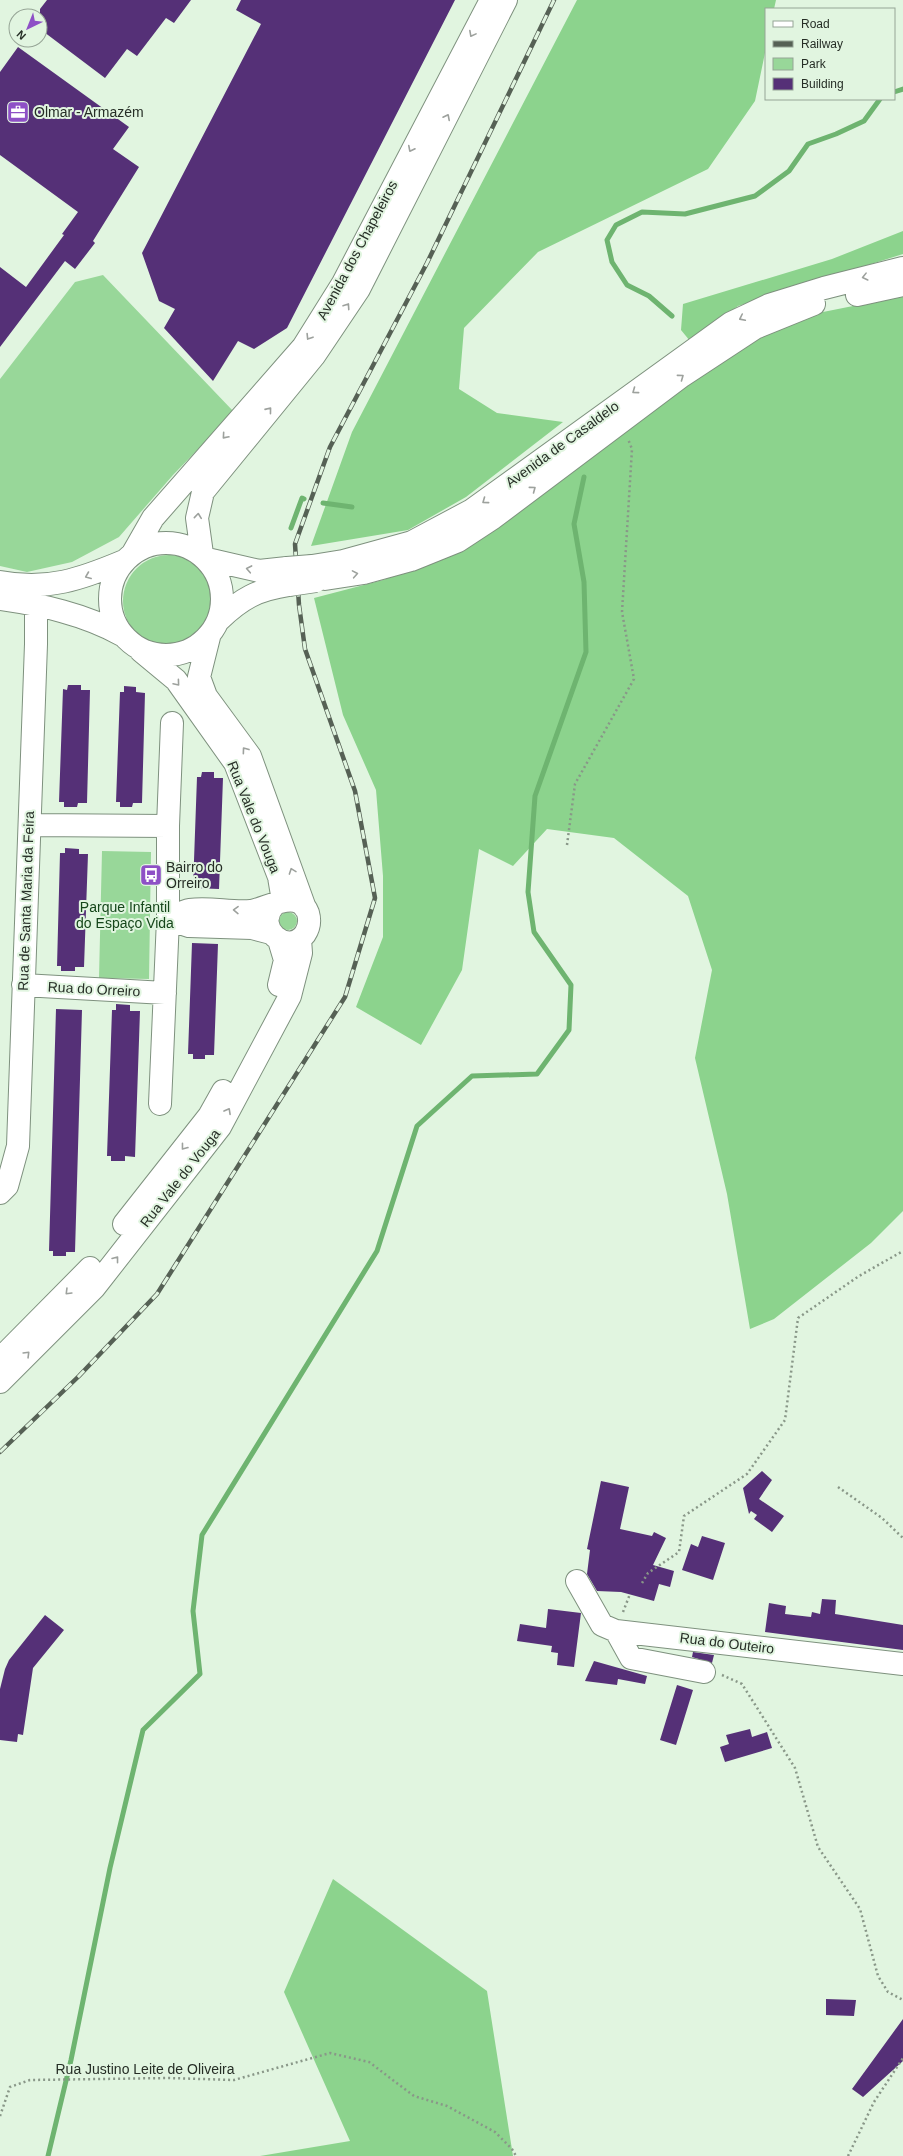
<svg xmlns="http://www.w3.org/2000/svg" width="903" height="2156" font-family="Helvetica,sans-serif">
<style>
.green{fill:#98d799}
.forest{fill:#8cd38d}
.lines{fill:none;stroke-linecap:round;stroke-linejoin:round}
.stream{stroke:#6eb470;stroke-width:5}
.building{fill:#553077}
.minor-casing{stroke:#7e917e;stroke-width:24}
.path{stroke:#899788;stroke-width:2.5;stroke-dasharray:2 3;stroke-linecap:butt}
.minor{stroke:#fff;stroke-width:22}
.rail-casing{stroke:#566155;stroke-width:4.5}
.rail{stroke:#e1f5e0;stroke-width:3;stroke-dasharray:9;stroke-linecap:butt}
.minor-bridge-casing{stroke:#7e917e;stroke-width:24;stroke-linecap:butt}
.minor-bridge{stroke:#fff;stroke-width:22}
.oneway{stroke:#9da19d}
.labels{text-anchor:middle;stroke-width:4;stroke-linejoin:round;paint-order:stroke}
.poi-label{font-size:14px;fill:#262e26;stroke:#e1f5e0;text-anchor:start}
.street-label{font-size:14px;fill:#262e26;stroke:#e1f5e0}
.park-label{font-size:14px;fill:#15461a;stroke:#e1f5e0}
</style>
<rect width="100%" height="100%" fill="#e1f5e0"/>
<path class="green" d="M103 275 234 412 173 475 119 537 72 562 27 572 0 566V379L75 282Z
M123 601a46 46 0 1 1 92 0a46 46 0 1 1-92 0Z
M102 851 151 852 149 979 99 978Z
M279 921a9 9 0 1 1 18 0a9 9 0 1 1-18 0Z"/>
<path class="forest" d="M577 0H776L774 9H766V48L755 101 708 169 538 252 464 328 459 389 497 413 563 422 466 497 408 530 311 546 352 432Z
M903 231V254L738 306 690 341 681 330 683 304 832 259Z
M903 296V1211L871 1243 774 1319 750 1329 727 1194 695 1058 712 970 688 896 614 838 547 829 513 866 479 849 462 970 421 1045 356 1007 383 937V876L376 790 343 715 314 598 383 580 464 549 747 342 813 314Z
M333 1879 487 1991 513 2156H260L350 2141 284 1992Z"/>
<g class="lines">
<path class="stream" d="M894 92 903 89
M672 316 649 296 627 285 612 262 607 240 616 225 642 212 685 214 755 196 789 171 808 144 836 134 864 121 880 99
M323 503 352 507
M291 528 302 498 304 499
M48 2156 71 2060 110 1868 143 1730 200 1674 193 1611 202 1535 377 1251 417 1126 472 1076 537 1074 569 1030 571 985 534 932 528 892 535 796 586 652 584 582 574 524 584 477"/>
</g>
<path class="building" d="M47 0H191L174 23 166 18 137 56 127 49 105 78 40 29V9Z
M241 0H455L287 328 254 349 238 341 213 381 164 328 175 309 159 301 142 253 261 24 236 10Z
M18 47 129 127 113 149 139 167 93 241 95 243 75 269 65 261 0 347V267L26 287 64 235 62 234 78 212 0 155V72Z
M68 685H81V690H90L87 803H78L77 807H64V802H59L63 689 67 690Z
M124 686 136 687V692L145 693 142 803H133L132 807H120V802H116L120 692H124Z
M202 772H214V778H223L219 889 193 888 197 777H201Z
M65 848 79 849V854H88L84 967H75V971H61V966H57L60 853H65Z
M192 943 218 944 214 1055H205V1059H193V1054H188Z
M116 1004 130 1005V1011H140L135 1157 125 1156V1161H111V1156H107L112 1010H116Z
M56 1009 82 1010 75 1252H66V1256H53V1251H49Z
M762 1471 772 1480 759 1499 784 1516 772 1532 754 1519 757 1515 751 1511 749 1514 743 1488Z
M601 1481 629 1487 620 1529 652 1536 654 1532 666 1538 653 1565 674 1571 670 1587 659 1584 654 1601 621 1592 597 1591 587 1574 590 1550 587 1549Z
M702 1536 725 1543 713 1580 682 1570 691 1544 698 1547Z
M822 1599 836 1600 835 1614 903 1625V1650L765 1632 769 1603 786 1606 785 1614 811 1617 812 1612 820 1614Z
M548 1609 581 1613 574 1667 557 1665 558 1653 551 1652 552 1646 517 1641 520 1624 546 1628Z
M45 1615 64 1630 33 1668 23 1735 18 1734 17 1742 0 1740V1689L5 1669 9 1660Z
M693 1652 714 1655 712 1663 692 1657Z
M594 1661 647 1676 645 1684 618 1679 617 1685 585 1681Z
M677 1685 693 1690 676 1745 660 1740Z
M750 1729 752 1737 767 1732 772 1748 725 1762 720 1747 729 1744 726 1735Z
M826 1999 856 2000 854 2016 826 2015Z
M903 2019V2061L863 2097 852 2089Z"/>
<g class="lines">
<g class="minor-casing">
<path id="minor" d="M857 295 903 285
M110 599a56 56 0 1 1 112 0a56 56 0 1 1-112 0Z
M133 553 153 518 303 347 343 283 491 0
M202 554 197 518 203 492 314 356 359 289 506 0
M207 559 259 571 287 568
M312 566 343 561 412 542 472 510 731 323 769 305 824 288 903 268
M325 579 364 573 411 560 458 541 493 518 682 376 755 328 814 304
M0 582C48 591 81 579 124 561
M0 599C42 605 84 614 122 635
M219 620C242 598 257 590 289 585
M209 637 199 677 206 696 250 756 305 908
M141 651 176 680 235 763 279 877 283 901
M30 825 168 826
M168 919C175 916 183 911 190 910 210 907 231 913 251 911 269 908 298 888 308 913 310 920 309 928 305 934 288 957 253 928 274 905
M168 919 189 926 252 928 271 933
M279 940 285 960 279 985
M23 985 165 993
M160 1104 168 919V826L172 723
M0 1193 7 1186 18 1146 36 644V605
M124 1224 209 1116 223 1091
M0 1359 90 1268
M0 1382 94 1288 220 1127 290 996 301 953 300 939
M577 1581 602 1625 616 1631 903 1664
M616 1631 631 1658 704 1672"/>
</g>
<path class="path" d="M567 845 575 784 634 679 622 612 632 449 628 439
M838 1487 882 1518 903 1538
M642 1583 648 1573 679 1552 684 1516 747 1474 785 1420 798 1318 859 1276 903 1251
M623 1612 630 1594
M722 1675 742 1684 795 1768 818 1847 860 1909 878 1976 888 1992 903 2000
M0 2116 10 2087 30 2080 169 2078 234 2080 330 2053 369 2062 414 2096 447 2106 495 2132 512 2149 516 2156
M848 2156 874 2102 903 2058"/>
<use href="#minor" class="minor"/>
<g class="rail-casing">
<path id="rail" d="M0 1452 79 1376 157 1294 345 997 375 898 355 791 305 649 299 605 295 544 330 447 427 263 554 0"/>
</g>
<use href="#rail" class="rail"/>
<g class="minor-bridge-casing">
<path id="minor-bridge" d="M287 568 312 566
M289 585 316 581"/>
</g>
<use href="#minor-bridge" class="minor-bridge"/>
</g>
<defs><path id="oneway-chevron" d="M-2-3.5L2.5 0L-2 3.5" fill="none" stroke-width="1.6" stroke-linecap="round" stroke-linejoin="round"/></defs>
<g class="oneway">
<use href="#oneway-chevron" transform="translate(472 34) rotate(118)"/>
<use href="#oneway-chevron" transform="translate(447 117) rotate(-63)"/>
<use href="#oneway-chevron" transform="translate(411 149) rotate(117)"/>
<use href="#oneway-chevron" transform="translate(865 277) rotate(166)"/>
<use href="#oneway-chevron" transform="translate(347 306) rotate(-56)"/>
<use href="#oneway-chevron" transform="translate(742 318) rotate(154)"/>
<use href="#oneway-chevron" transform="translate(309 337) rotate(122)"/>
<use href="#oneway-chevron" transform="translate(681 377) rotate(-36)"/>
<use href="#oneway-chevron" transform="translate(635 391) rotate(144)"/>
<use href="#oneway-chevron" transform="translate(269 410) rotate(-51)"/>
<use href="#oneway-chevron" transform="translate(225 436) rotate(131)"/>
<use href="#oneway-chevron" transform="translate(533 489) rotate(-37)"/>
<use href="#oneway-chevron" transform="translate(485 501) rotate(144)"/>
<use href="#oneway-chevron" transform="translate(198 516) rotate(-84)"/>
<use href="#oneway-chevron" transform="translate(249 569) rotate(-169)"/>
<use href="#oneway-chevron" transform="translate(355 574) rotate(-10)"/>
<use href="#oneway-chevron" transform="translate(88 576) rotate(158)"/>
<use href="#oneway-chevron" transform="translate(177 683) rotate(50)"/>
<use href="#oneway-chevron" transform="translate(245 750) rotate(-126)"/>
<use href="#oneway-chevron" transform="translate(292 871) rotate(-110)"/>
<use href="#oneway-chevron" transform="translate(236 910) rotate(-179)"/>
<use href="#oneway-chevron" transform="translate(228 1111) rotate(-61)"/>
<use href="#oneway-chevron" transform="translate(184 1147) rotate(128)"/>
<use href="#oneway-chevron" transform="translate(116 1259) rotate(-52)"/>
<use href="#oneway-chevron" transform="translate(68 1292) rotate(135)"/>
<use href="#oneway-chevron" transform="translate(27 1354) rotate(-45)"/>
</g>
<defs>
<g id="office-square" transform="scale(1.15)"><rect x="-9" y="-9" width="18" height="18" rx="4" fill="#8e50c6" stroke="#e1f5e0"/><path d="M-6-3h4V-5.5h4V-3h4V5H-6ZM-1-4.5V-3h2v-1.5ZM-6 0V1H6V0Z" fill="#fff"/></g>
<g id="bus-square" transform="scale(1.15)"><rect x="-9" y="-9" width="18" height="18" rx="4" fill="#8e50c6" stroke="#e1f5e0"/><path d="M-5-6H5V4H4V6H2V4H-2V6H-4V4H-5ZM-3.5-4V0h7V-4ZM-3.5 1.2v1.5H-2V1.2ZM2 1.2v1.5H3.5V1.2Z" fill="#fff"/></g>
</defs>
<g fill-rule="evenodd">
<use href="#office-square" x="18" y="112"/>
<use href="#bus-square" x="151" y="875"/>
</g>
<g class="labels">
<g class="poi-label">
<text x="34" y="117">Olmar - Armazém</text>
<text x="166" y="872">Bairro do<tspan x="166" dy="16">Orreiro</tspan></text>
</g>
<g class="street-label">
<text transform="translate(357 250) rotate(-62)" y="5">Avenida dos Chapeleiros</text>
<text transform="translate(562 444) rotate(-36)" y="5">Avenida de Casaldelo</text>
<text transform="translate(254 817) rotate(68)" y="5">Rua Vale do Vouga</text>
<text transform="translate(26 901) rotate(-88)" y="5">Rua de Santa Maria da Feira</text>
<text transform="translate(94 989) rotate(3)" y="5">Rua do Orreiro</text>
<text transform="translate(180 1178) rotate(-52)" y="5">Rua Vale do Vouga</text>
<text transform="translate(727 1643) rotate(7)" y="5">Rua do Outeiro</text>
<text x="145" y="2074">Rua Justino Leite de Oliveira</text>
</g>
<g class="park-label">
<text x="125" y="912">Parque Infantil<tspan x="125" dy="16">do Espaço Vida</tspan></text>
</g>
</g>
<rect x="765" y="8" width="130" height="92" fill="#e1f5e0" stroke="#96a596"/>
<rect x="773" y="21" width="20" height="6" fill="#ffffff" stroke="#96a596"/>
<text x="801" y="28" font-size="12" fill="#262e26">Road</text>
<rect x="773" y="41" width="20" height="6" fill="#566155" stroke="#96a596"/>
<text x="801" y="48" font-size="12" fill="#262e26">Railway</text>
<rect x="773" y="58" width="20" height="12" fill="#98d799" stroke="#96a596"/>
<text x="801" y="68" font-size="12" fill="#262e26">Park</text>
<rect x="773" y="78" width="20" height="12" fill="#553077" stroke="#96a596"/>
<text x="801" y="88" font-size="12" fill="#262e26">Building</text>
<g transform="translate(28 28) rotate(223)"><circle r="19" fill="#e1f5e0" stroke="#96a596"/>
<path d="M0-3L7 15L0 10L-7 15Z" fill="#8e50c6"/>
<text y="-6" font-size="11" font-weight="bold" text-anchor="middle" fill="#262e26">N</text>
</g>
</svg>
